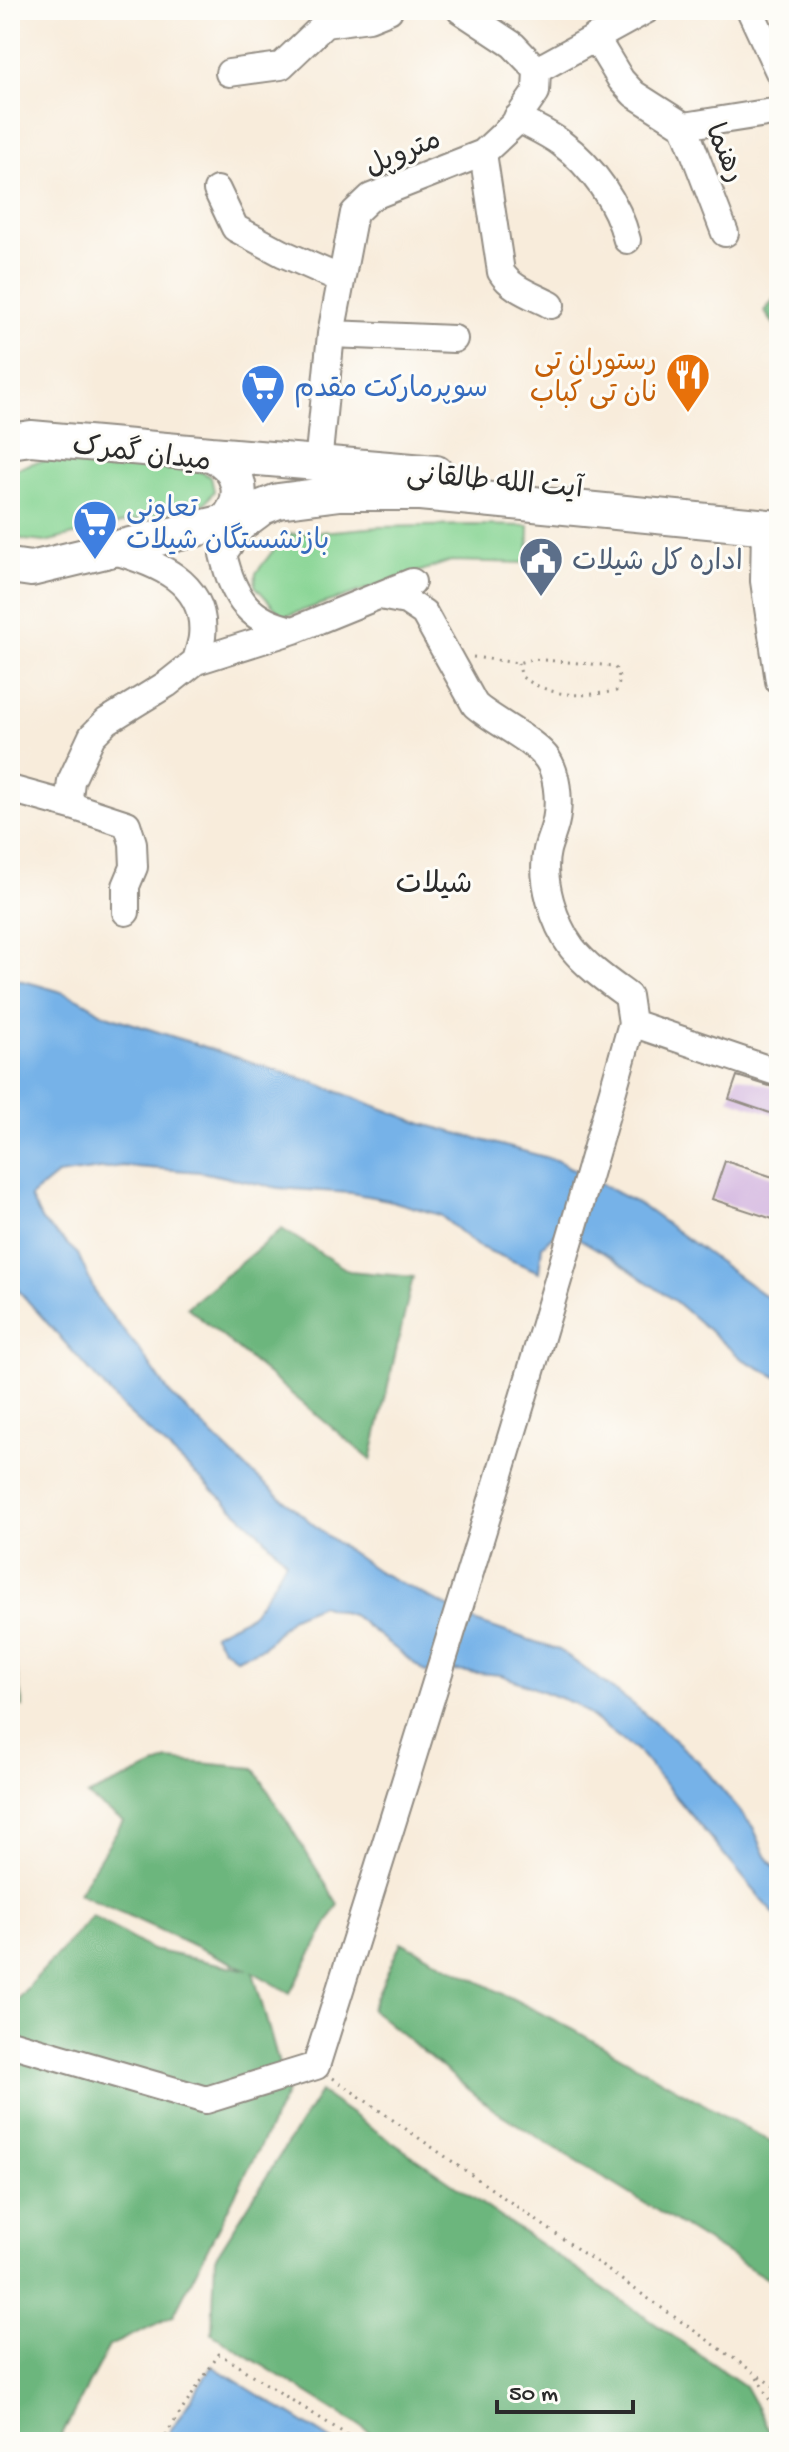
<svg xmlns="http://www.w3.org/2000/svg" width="789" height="2452" font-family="'Gochi Hand','Playpen Sans Arabic',sans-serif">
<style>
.green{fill:#86d493;stroke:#58805f;stroke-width:2}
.forest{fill:#6cb67d;stroke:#4c7054;stroke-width:2}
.water{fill:#76b2e8;stroke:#506e8a;stroke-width:2}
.building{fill:#cdacdd}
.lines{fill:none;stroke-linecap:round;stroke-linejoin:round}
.minor-casing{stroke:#928c83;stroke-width:30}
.major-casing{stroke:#928c83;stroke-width:38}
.path{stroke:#928c83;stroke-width:3;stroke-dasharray:2 6;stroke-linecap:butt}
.minor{stroke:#fff;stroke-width:26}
.major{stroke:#fff;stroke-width:34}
.labels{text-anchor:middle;stroke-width:6;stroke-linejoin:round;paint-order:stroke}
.street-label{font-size:28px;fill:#2b2b2b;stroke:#fdfcf7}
.food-label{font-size:28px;fill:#c56008;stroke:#fdfcf7;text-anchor:end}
.shop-label{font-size:28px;fill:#366cbe;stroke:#fdfcf7;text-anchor:start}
.service-label{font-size:28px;fill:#4e5e75;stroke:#fdfcf7;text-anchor:start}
.neighbourhood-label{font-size:30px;fill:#2b2b2b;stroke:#fdfcf7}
</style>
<rect width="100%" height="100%" fill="#fdfcf7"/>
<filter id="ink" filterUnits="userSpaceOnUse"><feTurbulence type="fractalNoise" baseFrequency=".0125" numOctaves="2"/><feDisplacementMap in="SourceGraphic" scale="16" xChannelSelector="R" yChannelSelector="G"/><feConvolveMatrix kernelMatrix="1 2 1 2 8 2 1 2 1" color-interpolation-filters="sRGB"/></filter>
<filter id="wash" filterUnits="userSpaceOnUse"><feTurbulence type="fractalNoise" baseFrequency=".006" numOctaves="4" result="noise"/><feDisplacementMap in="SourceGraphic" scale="32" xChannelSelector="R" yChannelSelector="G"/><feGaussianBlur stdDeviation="1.8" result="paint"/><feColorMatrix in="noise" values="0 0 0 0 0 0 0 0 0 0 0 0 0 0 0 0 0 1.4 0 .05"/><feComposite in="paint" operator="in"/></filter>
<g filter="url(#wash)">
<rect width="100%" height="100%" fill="#f8ecdb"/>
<path class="green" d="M54 459 200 471 211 477 214 491 205 503 45 542 25 540 10 534V471L33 463Z
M472 525 529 526 528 563 451 561 283 617 255 586 256 573 285 535 380 527Z"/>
<path class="forest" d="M779 293V331L764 311Z
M282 1229 349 1271 413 1277 371 1460 187 1307Z
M10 1636 23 1707 10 1705Z
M168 1760 254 1768 338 1904 290 1993 253 1972 287 2093 173 2316 109 2346 58 2442H10V2007L92 1916 152 1950 248 1970 78 1893 123 1821 87 1796Z
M401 1942 574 2030 779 2147V2286L494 2110 371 2009Z
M320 2092 745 2386 776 2442H386L212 2334 215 2258Z"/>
<path class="water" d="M10 978C43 986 76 993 103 1014L310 1081 423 1124 556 1160 642 1206 779 1306V1378L742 1359 676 1302 612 1258 561 1228 542 1246 539 1272 477 1246 440 1215 388 1200 351 1193 278 1188 201 1172 122 1166 57 1175 30 1197 42 1221 78 1254 99 1301 139 1349 170 1394 246 1468 326 1535 377 1571 477 1622 559 1650 633 1704 698 1761 753 1827 766 1856 779 1872V1920L639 1753 575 1704 501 1675 455 1671 425 1672 354 1616 320 1605 292 1617 262 1648 236 1658 222 1647 213 1634 251 1615 270 1589 286 1561 259 1532 123 1408 10 1281Z
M212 2366 334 2442H163Z"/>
<g id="blocks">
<path class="building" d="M737 1076 779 1089V1116L729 1099Z
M725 1161 779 1179V1221L712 1199Z"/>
</g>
</g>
<g filter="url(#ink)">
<use href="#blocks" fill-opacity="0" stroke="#928c83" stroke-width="2"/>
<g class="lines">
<g class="minor-casing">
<path id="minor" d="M750 10 779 72
M595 37 621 80 634 94 684 126 725 233
M537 70 646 10
M229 73 281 66 325 24 369 18 389 10
M517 118C531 126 548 133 561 143 592 166 618 203 627 240
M684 126 779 111
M483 153 501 272C511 289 534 296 551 305
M217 190 235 228 282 253 341 279
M331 334 454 339
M318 464 331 334 354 213 371 197 483 153 513 125 536 92 537 70 513 45 460 10
M260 514 241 528 223 554C233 597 249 622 294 630
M765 527 764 581 779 681
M111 550C154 562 208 581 202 637 201 645 198 653 196 661
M380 596 406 601 424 613 475 705C494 722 535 740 548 760 557 774 559 798 557 814 556 827 550 838 547 850 540 879 554 924 572 948 587 967 609 982 628 996L632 1023 779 1073
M10 789 75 807
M126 912V886L134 867 133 843 127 824 75 807 69 798 71 781 92 736 107 721 167 684 196 661 294 630 412 582
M10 2043 206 2100 316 2066C425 1719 534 1373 632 1023"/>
</g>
<g class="major-casing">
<path id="major" d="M10 441 31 438 211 454C241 467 248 499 225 522
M211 454 436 473
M10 566 31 569 225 522 278 501 340 493H420L779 528"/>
</g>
<path class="path" d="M473 657 518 663 532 659 614 666C620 675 621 681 616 691 580 697 554 698 522 677L518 663
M333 2078 779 2390
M757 2377 779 2417
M161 2442 219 2354 358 2442"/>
<use href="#minor" class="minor"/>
<use href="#major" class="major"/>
</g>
</g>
<defs>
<g id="restaurant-pin" transform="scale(2.3)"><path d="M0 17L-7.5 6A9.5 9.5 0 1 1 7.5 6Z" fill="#e8710a" stroke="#fdfcf7"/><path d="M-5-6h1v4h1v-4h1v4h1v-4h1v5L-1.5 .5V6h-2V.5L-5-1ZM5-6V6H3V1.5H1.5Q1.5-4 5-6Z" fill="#fff"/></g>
<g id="supermarket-pin" transform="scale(2.3)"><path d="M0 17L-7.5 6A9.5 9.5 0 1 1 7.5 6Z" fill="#3f7fe0" stroke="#fdfcf7"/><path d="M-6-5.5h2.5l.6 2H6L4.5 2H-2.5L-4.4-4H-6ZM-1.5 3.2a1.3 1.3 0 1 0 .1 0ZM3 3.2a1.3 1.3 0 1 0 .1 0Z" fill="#fff"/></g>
<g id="civic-pin" transform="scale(2.3)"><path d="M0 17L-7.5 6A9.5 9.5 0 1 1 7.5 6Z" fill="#5c6f8a" stroke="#fdfcf7"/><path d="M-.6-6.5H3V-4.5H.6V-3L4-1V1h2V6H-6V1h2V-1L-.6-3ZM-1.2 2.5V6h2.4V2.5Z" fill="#fff"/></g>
</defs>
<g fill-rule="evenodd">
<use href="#restaurant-pin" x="688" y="375"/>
<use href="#supermarket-pin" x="263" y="386"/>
<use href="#supermarket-pin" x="95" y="522"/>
<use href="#civic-pin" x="541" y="559"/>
</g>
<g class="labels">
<g class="street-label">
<text transform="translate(402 151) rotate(-23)" y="10">متروپل</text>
<text transform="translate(727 152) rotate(67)" y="10">رهنما</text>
<text transform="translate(142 451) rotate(7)" y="10">میدان گمرک</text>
<text transform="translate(495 479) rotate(5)" y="10">آیت الله طالقانی</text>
</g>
<g class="food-label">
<text x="657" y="369">رستوران تی<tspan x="657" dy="32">نان تی کباب</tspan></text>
</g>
<g class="shop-label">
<text x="294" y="396">سوپرمارکت مقدم</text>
<text x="126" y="516">تعاونی<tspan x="126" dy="32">بازنشستگان شیلات</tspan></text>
</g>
<g class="service-label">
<text x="572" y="569">اداره کل شیلات</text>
</g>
<g class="neighbourhood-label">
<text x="434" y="892">شیلات</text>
</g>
</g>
<rect width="789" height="2452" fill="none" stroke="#fdfcf7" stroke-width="40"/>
<path d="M497 2400v12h136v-12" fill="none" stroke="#2b2b2b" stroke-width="4"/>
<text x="509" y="2400" font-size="24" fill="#2b2b2b" stroke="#fdfcf7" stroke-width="6" paint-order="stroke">50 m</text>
</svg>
